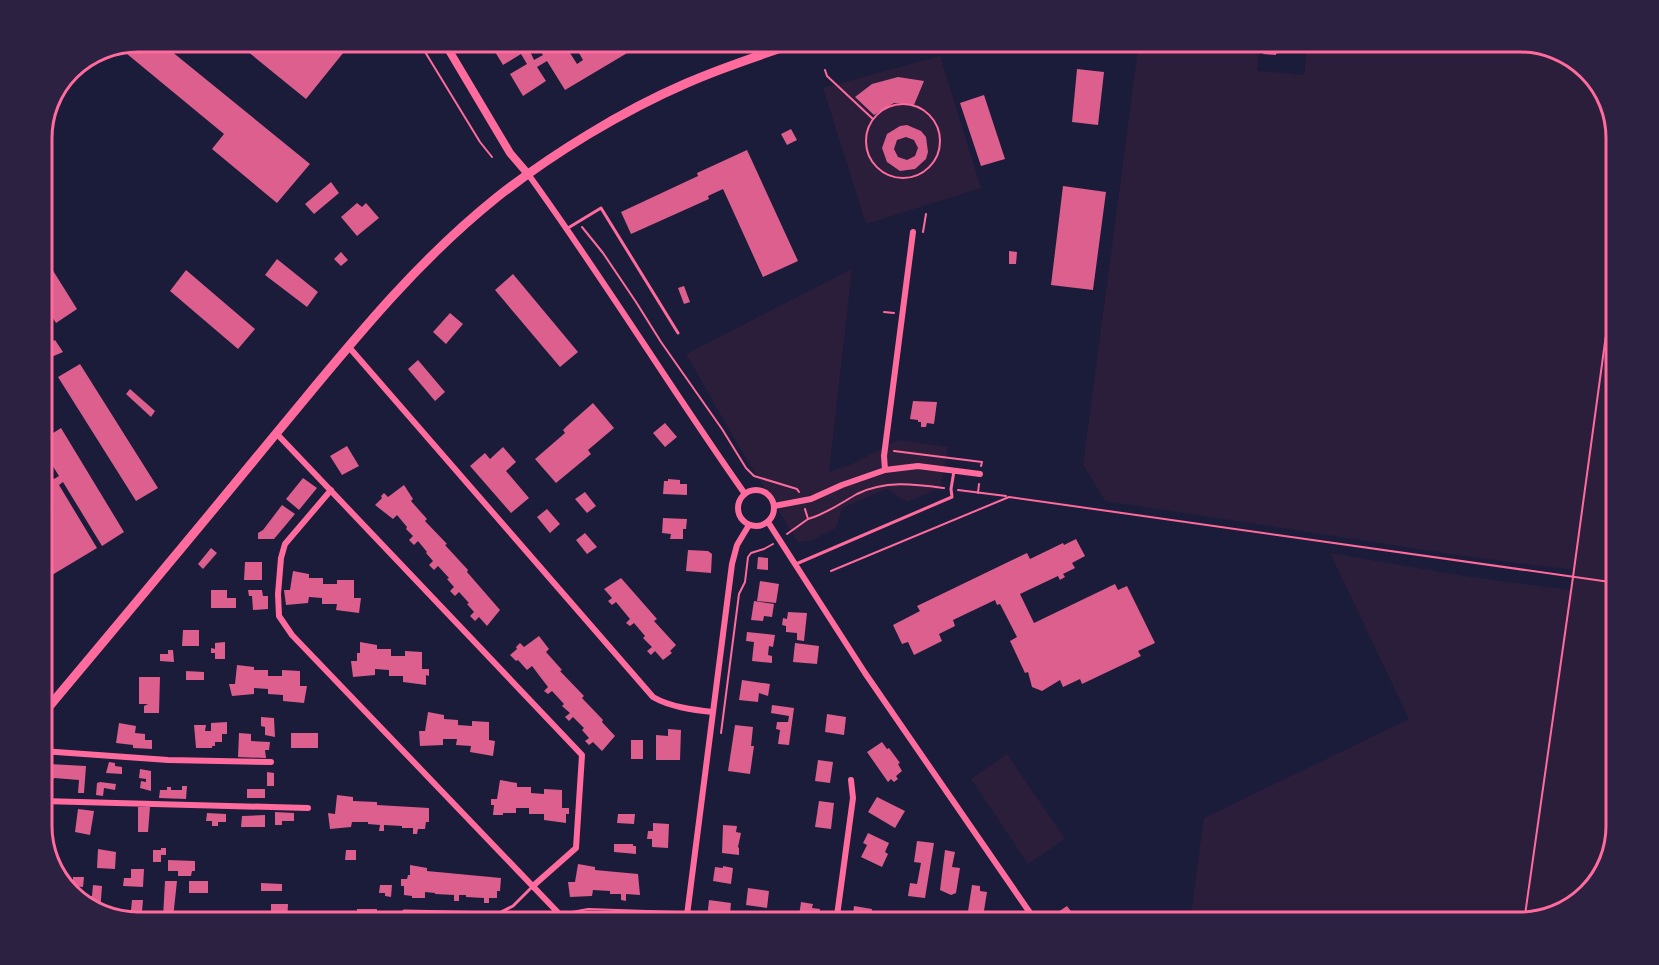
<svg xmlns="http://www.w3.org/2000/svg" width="1659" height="965" font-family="'IBM Plex Serif',serif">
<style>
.green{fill:#2a1e3b}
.building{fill:#dd5f8e;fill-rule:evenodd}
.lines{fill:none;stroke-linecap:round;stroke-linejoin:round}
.path{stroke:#ff6b9d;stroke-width:2}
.service{stroke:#ff6b9d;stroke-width:3}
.minor{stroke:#ff6b9d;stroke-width:6}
.tertiary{stroke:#ff6b9d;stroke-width:8}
.secondary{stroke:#ff6b9d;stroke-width:9}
.rim{fill:none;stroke:#ff6b9d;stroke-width:3}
</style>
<rect width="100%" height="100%" fill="#1b1b3a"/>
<path class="green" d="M1139 42H1260L1257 71 1304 75 1308 42H1520L1568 55 1604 90 1617 133V827L1604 874 1569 910 1521 923H1190L1204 818 1409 719 1330 553 1470 577 1571 590 1574 570 1471 557 1105 501 1083 465Z
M940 56 981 188 866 224 823 88Z
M852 269 829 472 852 464 898 440 948 447 940 488 907 502 886 489 842 508 836 528 813 540 798 542 738 445 686 354Z
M1007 754 1065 839 1028 864 971 779Z"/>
<path class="building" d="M138 42H160L310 164 277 203 212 149 224 134 121 49Z
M236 42H352L306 99Z
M489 42H563L577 64 583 60 579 53 598 42H630L634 49 565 90 547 61 537 67 546 81 523 96 510 74 527 64 521 54 503 65ZM537 44 543 55 534 60 529 49Z
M1264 46 1277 48 1276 55 1263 54Z
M1077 69 1104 72 1098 125 1072 122Z
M898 77 924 81 914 105 894 103 874 115 855 97 872 84Z
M984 95 1005 159 981 166 960 103Z
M907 125 921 131 926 137 928 152 926 159 915 169 900 171 887 162 882 148 887 134 900 126ZM906 137 914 140 918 148 915 156 907 160 898 157 894 149 897 140Z
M791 129 797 140 787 145 781 134Z
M747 150 798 261 763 277 723 189 708 196 709 199 631 234 621 212 698 176 697 173Z
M331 182 339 193 314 214 305 204Z
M1063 186 1106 192 1093 290 1051 285Z
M357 203 362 207 366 203 379 218 357 236 341 217Z
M1009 251 1017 252 1016 264H1009Z
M341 252 348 260 341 266 334 259Z
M42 253 77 309 56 323 42 301Z
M277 259 318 292 307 307 265 275Z
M186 270 255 329 238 349 170 291Z
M513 274 578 352 560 367 495 290Z
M684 286 690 302 684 304 678 288Z
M450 313 463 324 446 344 433 332Z
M55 340 63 352 42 361V347Z
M418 360 445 392 435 401 408 369Z
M80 364 158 488 136 501 58 377Z
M130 389 155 411 151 417 126 394Z
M913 401 937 402 934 424 927 423 926 427H921V422H918V420L910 419Z
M593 403 614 428 588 450 591 454 556 483 535 459 565 433 563 430 567 426Z
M665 423 677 437 665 447 653 433Z
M61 428 124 532 102 546 63 482 59 485 97 548 42 581V461L52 477 54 479 59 476 42 449V440Z
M347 446 359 466 342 475 330 456Z
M503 447 516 462 506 471 529 498 511 513 470 466 485 453 490 459Z
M303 478 317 488 299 510 286 499Z
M668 479 680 480V484H687V495L663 494 664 481H668Z
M404 485 413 499 411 501 427 519 425 521 447 544 445 545 468 570 467 572 500 610 487 626 479 617 475 621 470 616 474 612 467 604 469 603 459 592 455 596 450 591 454 587 447 579 449 578 438 566 434 570 429 565 433 561 426 553 427 552 418 541 414 545 409 540 413 536 406 529 407 527 397 515 393 519 375 505 382 498 381 496 384 493 388 497Z
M585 492 596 506 587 513 575 499Z
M282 505 295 514 274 539H258V533L263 530Z
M547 509 560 524 550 533 537 517Z
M663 518 687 519 686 529H683V539H670L671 534 662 533Z
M585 533 597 547 587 554 576 540Z
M1076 539 1085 556 1072 563 1075 568 1063 574 1065 577 1060 580 1058 576 1020 594 1034 623 1115 584 1118 590 1127 586 1155 643 1138 651 1141 656 1082 684 1080 679 1063 687 1060 680 1042 691 1032 687 1028 672 1025 673 1010 641 1017 637 1000 604 997 605 995 600 953 620 955 626 939 634 942 641 914 655 908 642 902 644 893 625 920 611 917 606 1027 553 1030 559 1063 543 1064 545Z
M211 548 217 553 203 569 198 564Z
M688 550 708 551 712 554 711 573 686 571Z
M758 557 768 558V570L757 569Z
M245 562H262V580H244Z
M293 571 309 574V578H323V584H337V580H354V598H361L359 613 336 610 337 604H322V598L309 597 308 603 286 605 284 590H290Z
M621 578 657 619 654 621 676 645 670 651 672 653 663 660 655 651 651 655 647 651 652 647 643 638 645 636 634 623 630 626 626 623 630 619 616 602 612 605 608 601 612 598 604 589Z
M760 581 779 584 776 603 757 601Z
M211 590H227V598H236V608H211Z
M248 590H262L263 596H268V609L253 610 252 596H249Z
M754 601 774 604 772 617 764 616 763 621 751 620Z
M788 612 807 613 804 641 797 640V633L786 632V626L782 625 783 618 787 619Z
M183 630H199V646H182Z
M747 632 775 635 773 647 769 646 768 655 772 656V663L752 661 754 642 746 641Z
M539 636 549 649 546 652 562 670 560 671 584 696 582 698 603 720 602 722 615 736 602 751 593 742 589 745 585 741 589 738 582 730 584 728 573 717 569 721 565 717 570 713 562 706 564 704 552 691 548 694 544 691 548 687 532 666 527 670 518 660 516 661 510 655 517 649 516 647 520 643 524 647Z
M225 642V659H215V653H211V648L215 649V643Z
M360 642 377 645V649H391V656H405V651L422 652V669H429V676L426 675V685L403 682V676H389V670L375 669V675L353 677 351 661H357V653H360Z
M795 643 819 646 817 664 793 662Z
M168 650H173L174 662 160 661V654H168Z
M237 665 254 667V670H268V676H282V670L300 671V686H307L304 703 283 701V695L268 694V689L254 688V694L232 696 229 684H235Z
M186 671 204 672V680H186Z
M139 677H160L159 713H144V706L148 704H139Z
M742 680 770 684 768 696 759 693 758 702 739 700Z
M772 705 794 708 789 745 778 744 780 730 776 729 777 722H788L789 716 771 713Z
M428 712 444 715V719L458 720V725L472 726V721L489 722V740L495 741 493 756 470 752 471 746 456 745 457 739H443V745L420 746 419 731H425Z
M827 714 846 717 844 735 825 732Z
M261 717 274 718 275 737 265 735V727L261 726Z
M227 722V734H222V742H215V746H212V748H196L194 725H206L205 731H211V723Z
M119 723 136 726 135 733 145 734V740H152V749L133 748V745L116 743Z
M735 725 753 727 751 746H754L750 774 728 771Z
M668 729 681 730 680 760H656V735L668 736Z
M239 733 251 734V741L270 742 269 750H265L266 758 238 757Z
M291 733H318V748H291Z
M631 740H643V759H631Z
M882 742 887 749 889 748 900 763 898 764 902 771 896 776 898 779 894 782 891 779 888 782 867 752Z
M818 760 833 762 830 783 815 781Z
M109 762 115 763V766L122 767V774L106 773Z
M49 764 86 766 84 793H78L79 780 54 778 45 795 42 794V771Z
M140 769 151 771V791L140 788 141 781 146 782V779L139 778Z
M267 772 274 773V786H267Z
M500 780 517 783V787H531V793L544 794V789L562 790V808H569V814H566V823L544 820V814H529V808H516V813H503V815H493L494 805H491V799H497Z
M100 782 116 784 115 790 104 788 103 796 96 795 97 783Z
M182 786H187L186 799 159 798 160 790H167V787H171V790H182Z
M247 789H265V798H247Z
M337 795 353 797V801L377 802V805L429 808V822H426L425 829H418L417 834H413V828H402V826L384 825V831H379L380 825 368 824V822H352L351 827 330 829 328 813 335 814Z
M877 797 905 811 895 828 868 812Z
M819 801 834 803 831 829 815 827Z
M138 807H150L148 832H138Z
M78 809 94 811 90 835 75 832Z
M275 812 294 813V821H282V825H275Z
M207 813 226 814V822H218V826H212V821H206Z
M618 814H635L634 824 617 823Z
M265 815V827H241L242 816Z
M653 823 669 824 668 848 652 847V839H647L648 831H653Z
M723 825 737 826 736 832 741 833 738 847 739 848V855L722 853Z
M868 833 889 843 885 852 888 854 882 867 861 857 867 845 863 843Z
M917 841 934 843 925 898 908 896 910 883 917 884 921 863 914 862Z
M614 844H633V846H636V854L614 852Z
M161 848H166V855H161V862H153V850H161Z
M98 849 116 852 115 869 97 868Z
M346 850H356V860H345Z
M945 850 955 852 952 867 960 868 956 893 951 895 940 890Z
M168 860 195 861V871H192L191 876H178V871H168Z
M578 864 595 867V870L638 874 640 895 626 894V901L621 900V894H610V891L593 890 592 896 570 897 568 882H575Z
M410 865 427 868V871L501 878 500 891H497V898H489V903H484V898L466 897V895H459V901H454V895L435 894V893L425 892V898H412V896L404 895V886H401V879H407L408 875H410Z
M723 866 733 868 731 884 713 881 715 867 723 868Z
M131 869H144L143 887 123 886 124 878H131Z
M73 877H84L83 887 73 886Z
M165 881H177L173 918 163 917Z
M189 881H208V893H189Z
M261 883 282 884V891H261Z
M93 885 102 886 100 913 91 910 84 904V896H92Z
M380 885H392L391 897 385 896V893H379Z
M972 885 980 886V891L987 892 983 917 967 918Z
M748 888 769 891 767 908 746 905Z
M132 900H143L141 923 130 921Z
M709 900 731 903 730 914 724 913 723 920 707 918Z
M801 902 813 904 812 908 820 909 818 923H798Z
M271 904H288L287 923H271Z
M854 906 872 909 871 915 880 916 879 918 887 920 889 923H852Z
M1067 906 1074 915 1064 921 1058 912Z
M357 909H377V923H361V919H357Z
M190 912 203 913 202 923H190Z"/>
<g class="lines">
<path class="path" d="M419 42 480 142 492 157
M825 70 827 76 873 119
M866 141a37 37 0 1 1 74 0a37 37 0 1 1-74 0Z
M582 227 603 253 636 302 661 342 722 429 746 468 754 476 797 489 799 492
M923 232 926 214
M884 312 894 313
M894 451 982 462 981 466
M958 490 1006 496
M978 493 979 484
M808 519C826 514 841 503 857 494 885 480 914 484 944 488
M787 534 808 519 805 509
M831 571 1009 497 1617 583
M721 733 739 594 745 582 748 557 751 553 764 549 773 544
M572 912 588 909 676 912
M1524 922 1573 577 1617 254"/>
<path class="service" d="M568 228 601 208 678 333
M796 564 952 497 951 489 954 471
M403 923 404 911 499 913 513 906 533 886"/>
<path class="minor" d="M528 174C604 279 671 389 745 494
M348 346 653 697C670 707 694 710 713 712
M277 434 582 755 576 848 533 886
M885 470 884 456 913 232
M738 508a18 18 0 1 1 36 0a18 18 0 1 1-36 0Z
M331 490 285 544 281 558 278 594 279 616 292 635 568 923
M774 506 811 499 842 485 885 470 918 466 980 474
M768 522 865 673 1037 923
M42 751 168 760 271 762
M42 801 308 808
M686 923 732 564 737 545 749 525
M836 923 853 798 851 780"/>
<path class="tertiary" d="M444 42 510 153 528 174"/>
<path class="secondary" d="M42 715C120 622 197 530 274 436 344 352 410 267 496 198 552 154 622 111 687 83 723 67 761 55 799 42"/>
</g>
<path d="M0 0H1659V965H0ZM138 52H1520A86 86 0 0 1 1606 138V826A86 86 0 0 1 1520 912H138A86 86 0 0 1 52 826V138A86 86 0 0 1 138 52Z" fill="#2d2142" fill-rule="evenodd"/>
<path class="rim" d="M138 52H1520A86 86 0 0 1 1606 138V826A86 86 0 0 1 1520 912H138A86 86 0 0 1 52 826V138A86 86 0 0 1 138 52Z"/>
</svg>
